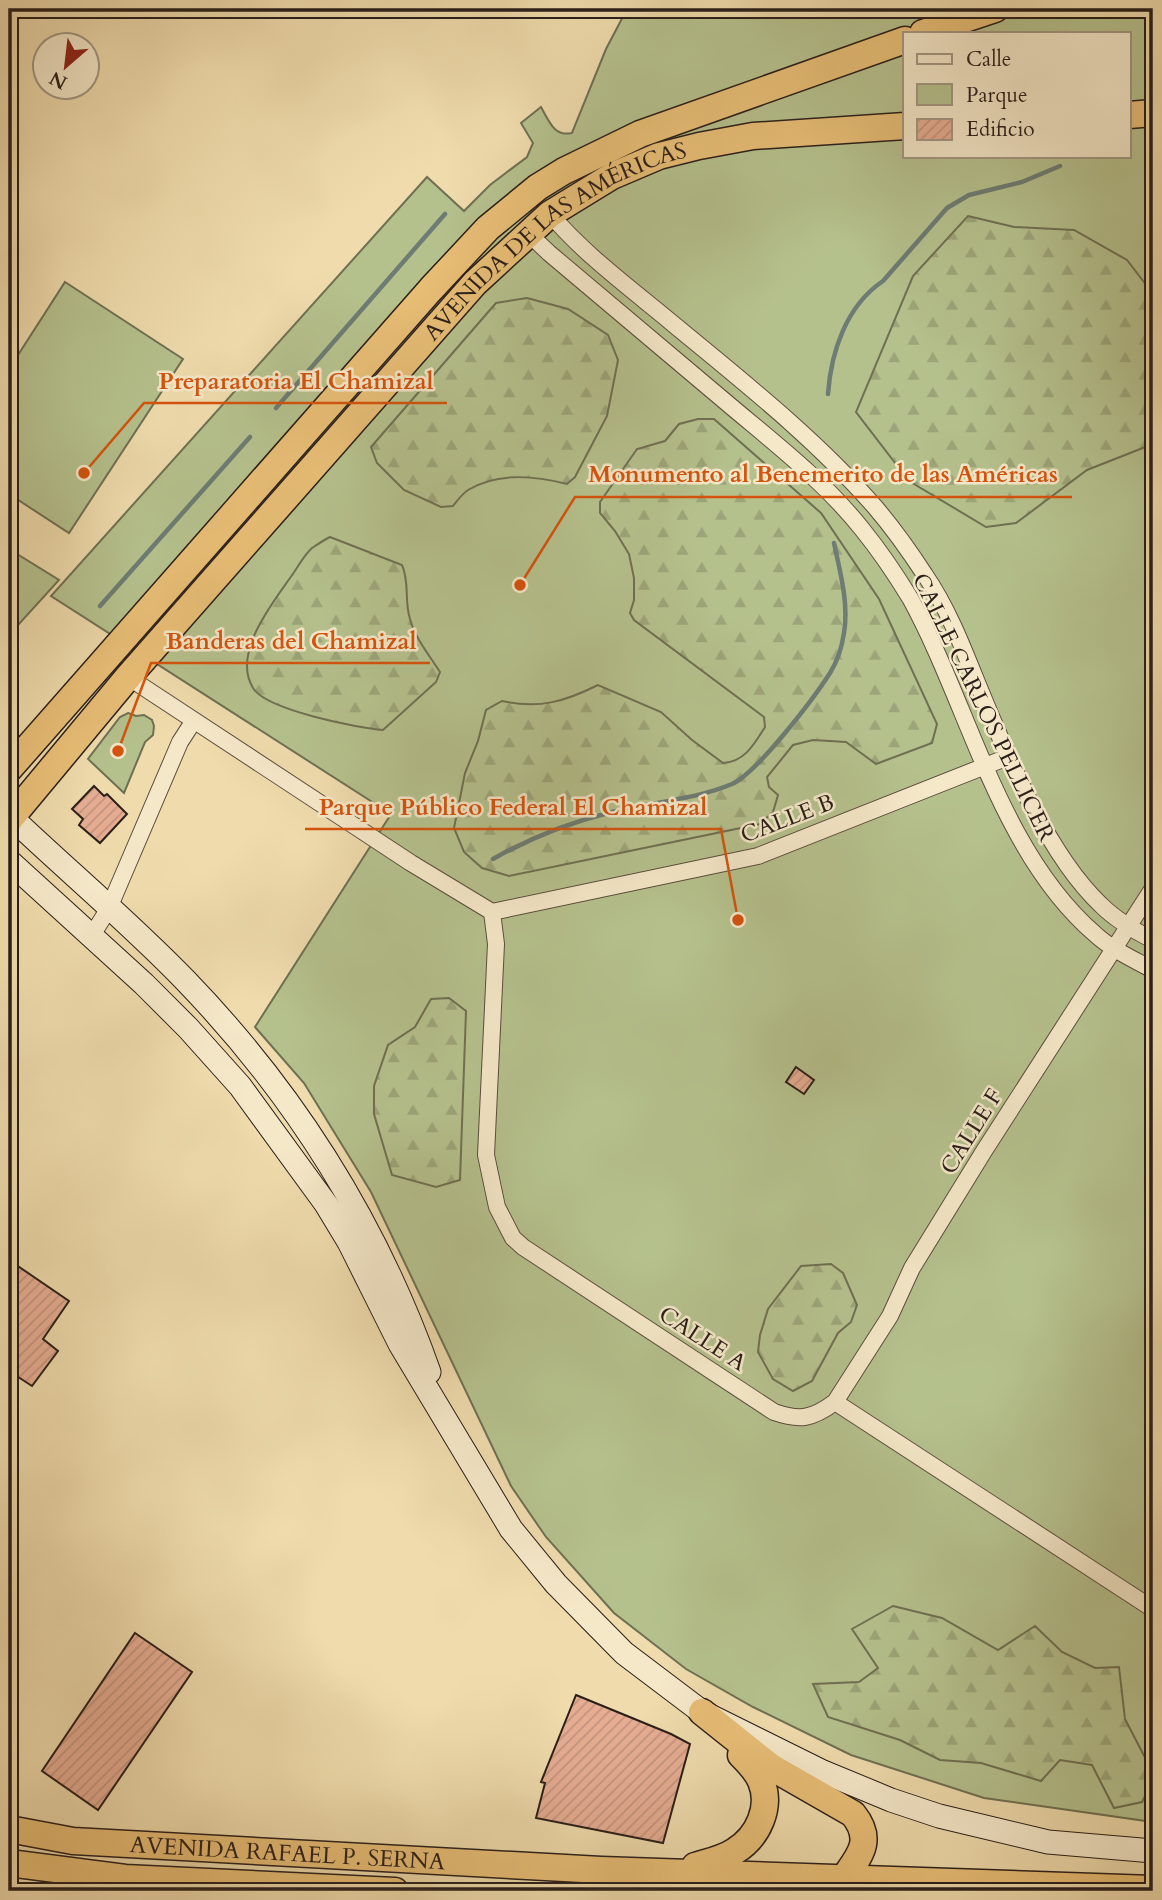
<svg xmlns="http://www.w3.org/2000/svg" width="1162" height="1900" font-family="Cardo,serif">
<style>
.green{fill:#b5c18d;stroke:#6f7053;stroke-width:2;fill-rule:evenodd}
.forest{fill:url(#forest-firs);stroke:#6f7053;stroke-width:2}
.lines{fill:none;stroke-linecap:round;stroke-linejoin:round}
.stream{stroke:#6d7c74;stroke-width:4.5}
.building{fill:url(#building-hatch);stroke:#291e19;stroke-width:2}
.minor-casing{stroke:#5a4d3e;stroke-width:18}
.secondary-casing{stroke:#291e19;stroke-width:25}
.trunk-casing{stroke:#291e19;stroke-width:29}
.minor{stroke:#f5e8c9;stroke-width:16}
.secondary{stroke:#f5e8c9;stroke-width:23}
.trunk{stroke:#e8be76;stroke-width:26}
.labels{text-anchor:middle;stroke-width:5;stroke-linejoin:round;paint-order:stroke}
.street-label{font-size:23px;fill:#291e19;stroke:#f5e8c9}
.leader{fill:none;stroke:#d5530d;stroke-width:2.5}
.callout-dot{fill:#d5530d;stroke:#f5e8c9;stroke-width:2.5}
.callout-label{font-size:24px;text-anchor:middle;font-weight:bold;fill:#d5530d;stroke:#f5e8c9;stroke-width:5;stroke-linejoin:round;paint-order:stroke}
</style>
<defs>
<pattern id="forest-firs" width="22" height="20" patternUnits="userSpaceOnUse" patternTransform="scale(1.75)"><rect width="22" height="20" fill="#b5c18d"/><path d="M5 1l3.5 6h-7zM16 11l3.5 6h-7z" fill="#9ca579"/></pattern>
<pattern id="building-hatch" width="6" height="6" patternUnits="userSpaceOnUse" patternTransform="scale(1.75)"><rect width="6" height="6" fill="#e6ad93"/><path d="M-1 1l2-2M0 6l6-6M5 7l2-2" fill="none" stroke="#c5947e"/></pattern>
</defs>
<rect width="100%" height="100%" fill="#efdbac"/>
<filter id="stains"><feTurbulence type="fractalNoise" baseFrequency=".00286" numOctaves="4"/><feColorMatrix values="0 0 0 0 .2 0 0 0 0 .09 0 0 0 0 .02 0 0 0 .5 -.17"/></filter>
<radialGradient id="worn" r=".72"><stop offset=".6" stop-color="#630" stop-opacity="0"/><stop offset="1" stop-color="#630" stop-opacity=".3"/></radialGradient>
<path class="green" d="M627 9H1153V1822L984 1798 851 1755 753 1707 686 1669 614 1613 546 1537 511 1486 371 1192 304 1083 255 1027 391 814 51 596 427 177 464 211 490 185 527 157 533 143 521 123 541 107C549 121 554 137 572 133L606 49ZM905 33H1129V156H905Z
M65 282 183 359 69 533 9 494V369Z
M9 549 59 580 9 635Z
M128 713 136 716 144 715 152 720 154 726 153 735 145 742 124 793 88 759 120 717Z"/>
<path class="forest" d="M968 216 1014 227 1074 230 1127 260 1153 294V444L1087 470 1016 523 986 527 909 481 856 412 913 276Z
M527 298 568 309 608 335 618 360 607 416 575 477 567 484C536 476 497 472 468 490 462 494 457 501 453 506L441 507 404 490 377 463 371 447 496 303Z
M698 419H714L821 513 879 599 937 724 932 743 876 764 846 742 813 740 793 745 767 777 769 787 778 795 773 812 760 824 509 876 482 868 464 852 454 828 465 773 478 741 486 710 502 701C539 709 564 702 598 685L661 712 692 740 723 763C745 762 755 743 765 727L764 717 634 620 630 613 634 600V578L629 554 615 531 600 513V502L637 449 665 441 679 424Z
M330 537 402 565C410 583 404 601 410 619 415 638 429 655 440 672L436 682 383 730C358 728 266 710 253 688 232 654 271 605 290 578 297 569 303 556 312 548 318 544 324 540 330 537Z
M449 998 466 1011 460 1180 436 1187 392 1175 374 1114V1086L388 1045 415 1027 431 999Z
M831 1264 843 1273 857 1305 851 1322 838 1333 812 1381 793 1391 773 1379 758 1352 760 1335 768 1309 801 1266Z
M893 1606 942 1618 998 1650 1035 1626 1062 1652 1095 1668 1119 1667 1125 1719 1153 1773V1781L1142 1802 1114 1808 1092 1765 1060 1760 1041 1781 981 1763 940 1760 900 1740 828 1717 813 1684 859 1682 878 1668 852 1629Z"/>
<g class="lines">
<path class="stream" d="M828 394C831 352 846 306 883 281L947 208 969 195 1022 182 1060 166
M276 408 445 214
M100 606 250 437
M493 859C530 838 571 822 612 812 651 802 694 800 732 784 757 773 814 698 830 673 837 662 842 646 844 633 849 603 840 572 834 543"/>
</g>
<path class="building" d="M94 786 104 796 107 794 127 814 100 843 79 825 83 819 72 809Z
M796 1067 814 1080 804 1094 786 1082Z
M9 1260 69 1301 43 1339 58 1351 32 1386 9 1371Z
M135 1633 192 1672 98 1810 42 1771Z
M576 1695 671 1734 690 1744 663 1843 536 1818 545 1783 541 1782Z"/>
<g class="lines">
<g class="minor-casing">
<path id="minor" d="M550 214C585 255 630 288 672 323 742 381 815 438 875 507 893 528 910 552 925 575 947 607 962 645 976 680 1005 750 1045 852 1101 905 1116 920 1135 931 1153 940
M528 233 549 253C608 302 667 353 727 403 773 442 823 480 862 529 879 550 896 575 910 598 969 705 999 851 1095 934 1111 949 1133 959 1153 970
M128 677 411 863 492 912
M492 912 496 944 486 1155 497 1207 513 1238 523 1247 774 1412C800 1421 812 1419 835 1402L890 1316 912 1268 984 1151 1153 888
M492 912 758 856 1008 757
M91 937 109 908 180 742 193 722
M835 1402 1153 1609"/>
</g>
<g class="secondary-casing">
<path id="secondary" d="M11 817C69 872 131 924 186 981 294 1093 377 1225 429 1372
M9 861 144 984 188 1028 240 1086 326 1204 349 1242 400 1344 511 1529 556 1584 624 1653 702 1712 821 1771 891 1800 939 1816 1048 1842 1153 1851"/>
</g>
<g class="trunk-casing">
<g id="trunk">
<path d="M923 33 995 9"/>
<path d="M1129 115 1153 113"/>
<path d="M9 769 431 289 488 228 538 187 564 171 640 134 905 40"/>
<path id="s1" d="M9 820 128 677 475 283 550 214 612 176 659 156 699 146 753 136 905 126"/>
<path d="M702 1712 771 1767 853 1814C874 1840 860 1855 844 1878"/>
<path id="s2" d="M9 1829 73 1841 601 1870 1153 1889"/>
<path d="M9 1863 125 1878 395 1891"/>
<path d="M695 1866C708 1862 723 1859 735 1851 758 1837 772 1807 761 1781 757 1771 748 1762 741 1755"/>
</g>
</g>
<use href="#minor" class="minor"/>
<use href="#secondary" class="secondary"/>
<use href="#trunk" class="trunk"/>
</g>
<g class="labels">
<g class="street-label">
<text dy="8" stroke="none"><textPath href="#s1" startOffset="802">AVENIDA DE LAS AMÉRICAS</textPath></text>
<text transform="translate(984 707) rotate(64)" y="8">CALLE CARLOS PELLICER</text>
<text transform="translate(787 818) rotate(-21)" y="8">CALLE B</text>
<text transform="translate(971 1131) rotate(-58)" y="8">CALLE F</text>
<text transform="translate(703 1338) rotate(33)" y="8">CALLE A</text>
<text dy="8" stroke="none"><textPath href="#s2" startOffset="280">AVENIDA RAFAEL P. SERNA</textPath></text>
</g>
</g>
<path class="leader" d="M84 473L144 403H447M520 585L575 497H1072M118 751L151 663H430M738 920L721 829H305"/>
<g class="callout-dot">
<circle cx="84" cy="473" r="7"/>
<circle cx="520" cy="585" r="7"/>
<circle cx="118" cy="751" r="7"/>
<circle cx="738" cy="920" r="7"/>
</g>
<g class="callout-label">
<text x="296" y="389">Preparatoria El Chamizal</text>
<text x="823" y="482">Monumento al Benemerito de las Américas</text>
<text x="291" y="649">Banderas del Chamizal</text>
<text x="513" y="815">Parque Público Federal El Chamizal</text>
</g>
<rect width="1162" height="1900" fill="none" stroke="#efdbac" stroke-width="35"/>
<rect x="10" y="10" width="1141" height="1879" fill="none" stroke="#291e19" stroke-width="3.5"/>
<rect x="18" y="18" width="1127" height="1865" fill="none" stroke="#291e19" stroke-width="2"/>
<rect x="903" y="32" width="228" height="126" fill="#f5e8c9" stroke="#a39783" stroke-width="2"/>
<rect x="917" y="54" width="35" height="10" fill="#f5e8c9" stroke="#a39783" stroke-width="2"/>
<text x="966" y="66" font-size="21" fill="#291e19">Calle</text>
<rect x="917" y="84" width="35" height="21" fill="#b5c18d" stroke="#a39783" stroke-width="2"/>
<text x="966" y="102" font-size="21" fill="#291e19">Parque</text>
<rect x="917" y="119" width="35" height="21" fill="url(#building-hatch)" stroke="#a39783" stroke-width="2"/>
<text x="966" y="136" font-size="21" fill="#291e19">Edificio</text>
<g transform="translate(66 66) rotate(208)"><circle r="33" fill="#f5e8c9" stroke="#a39783" stroke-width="2"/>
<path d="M0-5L12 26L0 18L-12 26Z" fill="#8f2418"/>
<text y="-10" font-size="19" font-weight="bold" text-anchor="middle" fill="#291e19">N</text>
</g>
<rect width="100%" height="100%" filter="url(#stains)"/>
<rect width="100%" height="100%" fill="url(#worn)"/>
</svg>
